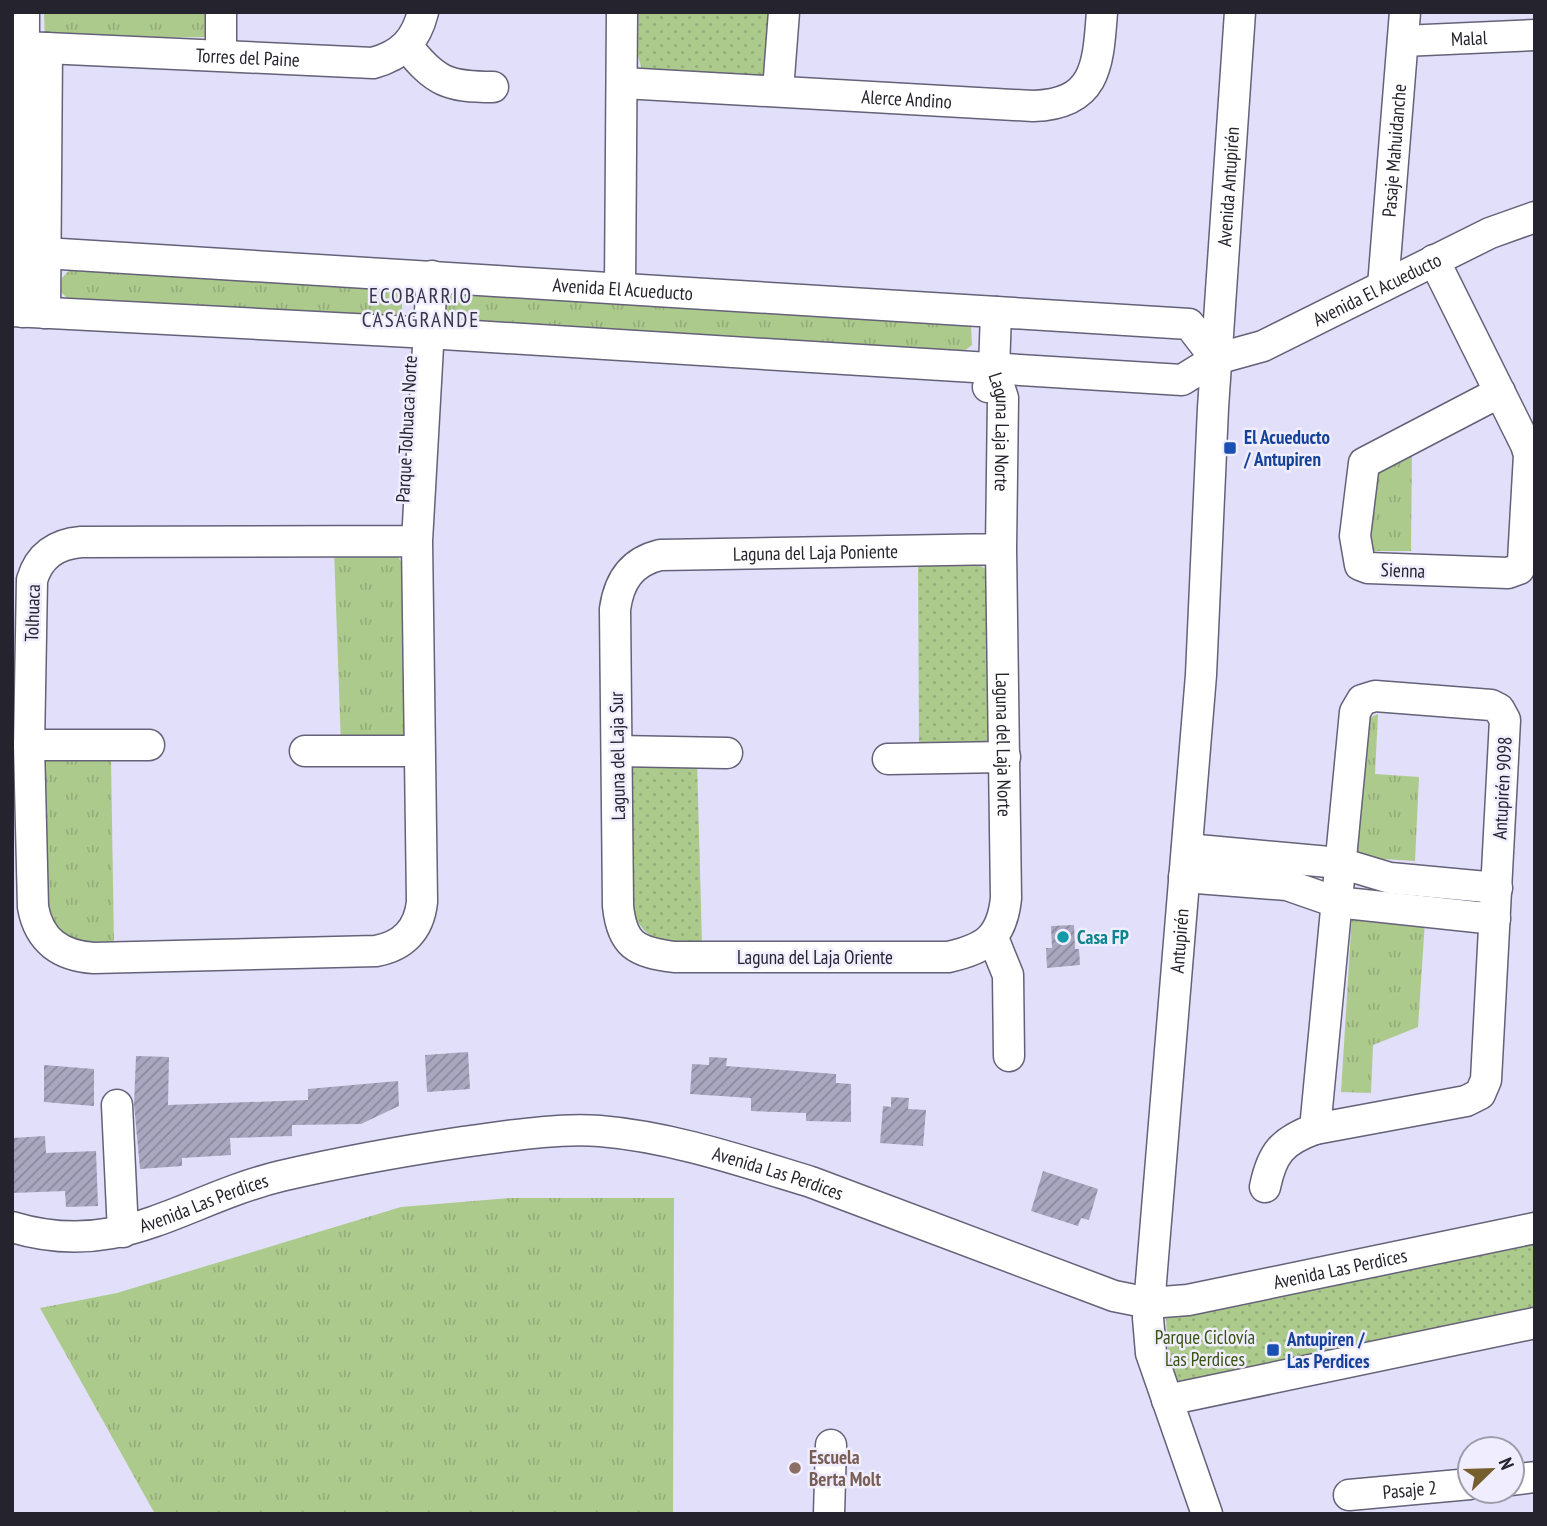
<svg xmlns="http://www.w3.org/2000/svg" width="1547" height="1526" font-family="'PT Sans Narrow',sans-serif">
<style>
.grass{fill:url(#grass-tufts)}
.park{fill:url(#park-dots)}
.building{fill:url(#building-hatch)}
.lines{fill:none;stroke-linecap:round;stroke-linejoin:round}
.minor-casing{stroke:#646178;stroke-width:33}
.minor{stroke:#fff;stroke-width:30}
.transit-dot{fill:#1a4fb4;stroke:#efedfe;stroke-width:2.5}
.culture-dot{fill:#0f9aa8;stroke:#efedfe;stroke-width:2.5}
.education-dot{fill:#8d6e63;stroke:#efedfe;stroke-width:2.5}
.labels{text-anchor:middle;stroke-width:5;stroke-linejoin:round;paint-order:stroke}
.street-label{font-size:19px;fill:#25242e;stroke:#efedfe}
.transit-label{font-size:19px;font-weight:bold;fill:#164399;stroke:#efedfe;text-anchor:start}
.culture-label{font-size:19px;font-weight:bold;fill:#0d838f;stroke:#efedfe;text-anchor:start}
.park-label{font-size:19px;fill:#38520f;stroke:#efedfe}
.education-label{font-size:19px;font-weight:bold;fill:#785e54;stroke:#efedfe;text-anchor:start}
.neighbourhood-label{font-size:21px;letter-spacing:2px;fill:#363348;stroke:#efedfe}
</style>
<defs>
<pattern id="grass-tufts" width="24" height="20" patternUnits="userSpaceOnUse" patternTransform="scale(1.75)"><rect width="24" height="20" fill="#adca8d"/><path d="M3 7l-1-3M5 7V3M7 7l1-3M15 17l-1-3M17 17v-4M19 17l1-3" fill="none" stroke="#95ad7a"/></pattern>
<pattern id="park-dots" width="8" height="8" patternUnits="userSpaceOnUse" patternTransform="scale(1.75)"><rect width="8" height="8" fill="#adca8d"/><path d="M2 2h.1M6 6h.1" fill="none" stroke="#95ad7a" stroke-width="1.8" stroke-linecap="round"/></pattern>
<pattern id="building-hatch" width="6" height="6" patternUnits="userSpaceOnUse" patternTransform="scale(1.75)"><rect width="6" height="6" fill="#a9a7c0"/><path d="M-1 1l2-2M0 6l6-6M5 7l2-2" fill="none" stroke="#89889c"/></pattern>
</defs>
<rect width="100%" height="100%" fill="#e1dff9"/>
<path class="grass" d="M44 12H212L213 37 45 39Z
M72 267 396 286 402 293V311L393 318 69 300 61 292 62 278Z
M449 288 964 317 971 326 972 345 963 352 448 324 442 317 440 296Z
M1412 447 1411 551H1368L1372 472Z
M334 550 396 554 404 566 406 739 341 745Z
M1378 714 1375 774 1419 777 1415 861 1352 857 1359 723Z
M41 759H111L114 948 70 943 46 916Z
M1352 915 1425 921 1418 1027 1373 1045 1371 1093 1341 1092Z
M511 1198H674L673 1514H155L40 1308 117 1293 401 1207Z"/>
<path class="park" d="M634 12H773L772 73 761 81 643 73 632 36Z
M918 563 978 564 987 570 994 745H919Z
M628 760H697L702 944C671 944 645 945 633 911Z
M1535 1243V1311L1177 1392 1168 1355 1166 1318Z"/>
<path class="building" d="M1074 925 1075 949H1079L1080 965 1047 968 1046 948H1052L1051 926Z
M468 1052 470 1089 427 1092 425 1055Z
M136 1056 169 1057 168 1105 308 1100V1089L398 1081 399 1106 361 1124 292 1125V1136L230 1138 231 1155 182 1158V1166L140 1169 134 1104Z
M709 1057 727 1058 726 1066 836 1074V1083L851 1084V1122L806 1121V1113L751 1111V1098L690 1094 692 1064 709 1065Z
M44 1065 94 1069V1106L44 1102Z
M891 1097 909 1098 908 1109 926 1110 923 1146 880 1143 883 1106 891 1107Z
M45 1136 46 1153 96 1151 98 1206 66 1207 65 1191 12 1193V1138Z
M1043 1171 1098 1189 1089 1220 1081 1218 1078 1226 1031 1211Z"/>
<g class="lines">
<g class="minor-casing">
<g id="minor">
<path id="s1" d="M1403 41 1535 35"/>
<path d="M407 46C435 82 448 87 493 87"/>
<path id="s2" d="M24 47 373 63C402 55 416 40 423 12"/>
<path d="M221 55V12"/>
<path id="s3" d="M623 83 1033 106C1097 104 1098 65 1102 12"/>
<path d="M778 90 784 12"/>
<path id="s4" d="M12 251 1189 324 1216 359"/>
<path d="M1434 260 1526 445 1529 455 1523 561 1519 569 1508 573 1368 568 1360 565 1355 536 1364 463 1500 392"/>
<path id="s5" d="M1383 286 1405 12"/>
<path d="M620 288 622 12"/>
<path id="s6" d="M12 311 411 332 1182 380 1216 359 1263 346 1490 233 1535 217"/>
<path d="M23 312 24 12"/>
<path d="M45 313 47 48"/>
<path id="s7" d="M994 370 1003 398 1001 549 1006 898C1002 938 985 949 948 957H674C636 952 622 945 618 906L615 609C619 581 631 562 660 555L1001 549"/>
<path d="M988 387 994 370 996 312"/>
<path d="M417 541 81 542C56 544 39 556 32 580L29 745 33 907C39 941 61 956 94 958L376 951C403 946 419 930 422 902L417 541 432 276"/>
<path d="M1375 696 1491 705 1499 709 1505 720 1486 1080 1480 1094 1466 1101 1315 1129 1355 712 1362 700Z"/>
<path d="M29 745H149"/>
<path d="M305 751H419"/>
<path d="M617 751 727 753"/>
<path d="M888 759 1005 757"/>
<path d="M1187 849 1340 863 1390 878 1497 888"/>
<path d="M1184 877 1287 885 1336 902 1495 919"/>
<path d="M993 938 1008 975 1009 1056"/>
<path d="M117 1105 123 1232"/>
<path d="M1265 1187C1272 1153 1282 1141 1315 1129"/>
<path id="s8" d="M12 1227C121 1260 182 1200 281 1176 341 1162 403 1151 463 1142 509 1136 554 1128 600 1131 672 1137 742 1161 811 1182L1114 1296 1149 1303 1188 1300 1535 1228"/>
<path d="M1167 1400 1535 1323"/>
<path d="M1512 1480 1535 1477"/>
<path id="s9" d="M1349 1495 1470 1484"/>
<path d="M829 1514 831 1445"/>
<path id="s10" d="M1207 1514 1151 1353 1148 1318 1201 675 1213 408 1240 12"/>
</g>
</g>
<use href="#minor" class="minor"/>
</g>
<g class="transit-dot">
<rect x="1223" y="441" width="14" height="14" rx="3.5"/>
<rect x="1266" y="1343" width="14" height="14" rx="3.5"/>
</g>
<circle class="culture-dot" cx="1063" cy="937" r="7"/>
<circle class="education-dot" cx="795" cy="1468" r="7"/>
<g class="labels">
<g class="street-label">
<text dy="7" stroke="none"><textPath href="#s1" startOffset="66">Malal</textPath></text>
<text dy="7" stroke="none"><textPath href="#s2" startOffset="224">Torres del Paine</textPath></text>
<text dy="7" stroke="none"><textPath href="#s3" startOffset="284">Alerce Andino</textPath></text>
<text dy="7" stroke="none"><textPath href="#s5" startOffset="136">Pasaje Mahuidanche</textPath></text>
<text dy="7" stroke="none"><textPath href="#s10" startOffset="1340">Avenida Antupirén</textPath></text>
<text dy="7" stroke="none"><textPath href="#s4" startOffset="612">Avenida El Acueducto</textPath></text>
<text dy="7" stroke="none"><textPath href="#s6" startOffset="1388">Avenida El Acueducto</textPath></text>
<text transform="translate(406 429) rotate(-87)" y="7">Parque Tolhuaca Norte</text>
<text dy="7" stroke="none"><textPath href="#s7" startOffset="63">Laguna Laja Norte</textPath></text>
<text dy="7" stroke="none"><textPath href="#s7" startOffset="1508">Laguna del Laja Poniente</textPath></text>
<text transform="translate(1403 570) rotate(2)" y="7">Sienna</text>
<text transform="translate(32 613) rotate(-88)" y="7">Tolhuaca</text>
<text dy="7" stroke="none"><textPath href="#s7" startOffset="376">Laguna del Laja Norte</textPath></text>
<text transform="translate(617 756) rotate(-91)" y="7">Laguna del Laja Sur</text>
<text transform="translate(1502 788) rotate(-87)" y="7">Antupirén 9098</text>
<text dy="7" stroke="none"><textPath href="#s10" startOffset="584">Antupirén</textPath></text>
<text x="815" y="964">Laguna del Laja Oriente</text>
<text dy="7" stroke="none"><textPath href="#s8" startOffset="786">Avenida Las Perdices</textPath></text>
<text dy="7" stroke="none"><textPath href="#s8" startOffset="198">Avenida Las Perdices</textPath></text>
<text dy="7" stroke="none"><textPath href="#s8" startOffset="1374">Avenida Las Perdices</textPath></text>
<text dy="7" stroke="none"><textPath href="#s9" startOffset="61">Pasaje 2</textPath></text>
</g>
<g class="transit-label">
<text x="1244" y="444">El Acueducto<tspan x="1244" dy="22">/ Antupiren</tspan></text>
<text x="1287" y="1346">Antupiren /<tspan x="1287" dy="22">Las Perdices</tspan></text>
</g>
<g class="culture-label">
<text x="1077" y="944">Casa FP</text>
</g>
<g class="park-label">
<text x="1205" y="1344">Parque Ciclovía<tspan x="1205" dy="22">Las Perdices</tspan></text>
</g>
<g class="education-label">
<text x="809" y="1464">Escuela<tspan x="809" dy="22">Berta Molt</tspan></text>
</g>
<g class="neighbourhood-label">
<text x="421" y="303">ECOBARRIO<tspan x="421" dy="24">CASAGRANDE</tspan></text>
</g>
</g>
<rect width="1547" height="1526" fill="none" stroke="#25242e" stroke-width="28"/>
<g transform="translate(1491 1470) rotate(67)"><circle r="33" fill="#efedfe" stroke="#9e9dab" stroke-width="2"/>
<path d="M0-5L12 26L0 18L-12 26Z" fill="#775e2f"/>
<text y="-10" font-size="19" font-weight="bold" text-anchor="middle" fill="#25242e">N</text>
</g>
</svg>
